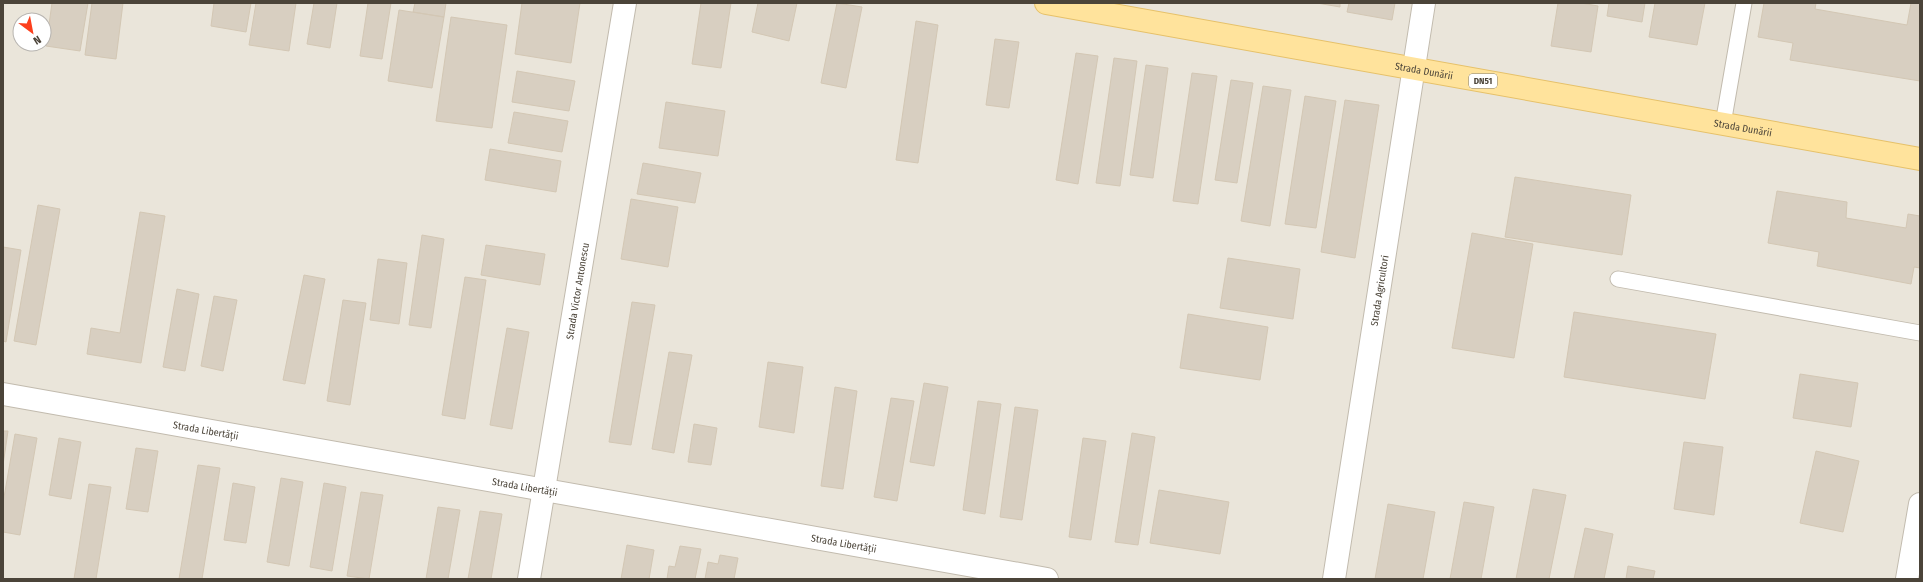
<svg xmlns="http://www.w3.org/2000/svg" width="1923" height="582" font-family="'Fira Sans Condensed',sans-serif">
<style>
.residential{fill:#eae5da;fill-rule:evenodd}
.building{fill:#d8cfc1;stroke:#d3c7b4}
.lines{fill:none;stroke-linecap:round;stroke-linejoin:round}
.service-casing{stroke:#c2bbae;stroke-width:17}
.minor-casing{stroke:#c2bbae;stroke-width:24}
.primary-casing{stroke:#e6c16a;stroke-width:24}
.service{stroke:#fff;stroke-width:15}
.minor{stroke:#fff;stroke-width:22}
.primary{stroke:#ffe39c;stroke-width:22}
.labels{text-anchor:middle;stroke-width:4;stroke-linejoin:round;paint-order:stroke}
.shield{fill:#fff;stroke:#817c74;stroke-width:1}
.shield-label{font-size:9px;font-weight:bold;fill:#4b4439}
.street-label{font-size:10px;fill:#4b4439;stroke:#fff}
</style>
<rect width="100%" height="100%" fill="#f6f3ec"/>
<path class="residential" d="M3 3H1920V579H3ZM20 20H44V44H20Z"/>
<path class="building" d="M52 3H88L80 51 46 46Z
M92 3H123L116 59 85 55Z
M214 3H251L246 32 211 26Z
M256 3H296L289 51 249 45Z
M314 3H337L330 48 307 44Z
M368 3H391L382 59 360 56Z
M415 3H446L444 17 413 12Z
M522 3H580L571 63 515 54Z
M701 3H731L721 68 692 64Z
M758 3H797L789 41 752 32Z
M837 3 862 7 846 88 821 83Z
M1317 3H1340V7Z
M1349 3H1395L1392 20 1347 12Z
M1558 3H1581L1598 6 1591 52 1551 46Z
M1609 3H1645L1642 22 1607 16Z
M1655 3H1705L1697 45 1649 37Z
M1764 3H1816L1815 9 1907 25 1911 3H1920V81L1790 60 1793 43 1758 37Z
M399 10 444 17 432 88 388 81Z
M451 17 507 25 492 128 436 121Z
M916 21 938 25 918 163 896 160Z
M995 39 1019 42 1009 108 986 105Z
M1076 53 1098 56 1078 184 1056 180Z
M1114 58 1137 61 1120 186 1096 183Z
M1146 65 1168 68 1153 178 1130 175Z
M517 71 575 81 569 111 512 102Z
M1192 73 1217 76 1198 204 1173 201Z
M1231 80 1253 83 1237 183 1215 180Z
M1263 86 1291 90 1270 226 1241 221Z
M1305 96 1336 101 1316 228 1285 224Z
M1345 100 1379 105 1355 258 1321 252Z
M666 102 725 111 718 156 659 148Z
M514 112 568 121 562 152 508 143Z
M490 149 561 161 556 192 485 180Z
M643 163 701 173 695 203 637 194Z
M1515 177 1631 195 1622 255 1505 237Z
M1777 191 1847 202 1846 218 1906 228 1908 214 1920 216V268L1914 267 1911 284 1817 266 1819 252 1768 243Z
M631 199 678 207 668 267 621 259Z
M38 205 60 209 36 345 14 341Z
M140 212 165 216 141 363 87 354 91 328 120 333Z
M1472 233 1533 244 1514 358 1452 348Z
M422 235 444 239 431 328 409 325Z
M486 245 545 254 540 285 481 275Z
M3 247 21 250 6 342 3 341Z
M1228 258 1300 269 1293 319 1220 308Z
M378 259 407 263 399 324 370 320Z
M304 275 325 279 305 384 283 380Z
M465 277 486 280 465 419 442 415Z
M177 289 199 294 185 371 163 367Z
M214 296 237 300 223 371 201 366Z
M343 300 366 303 350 405 327 401Z
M632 302 655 305 631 445 609 442Z
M1574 312 1716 334 1705 399 1564 377Z
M1188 314 1268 327 1260 380 1180 368Z
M507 328 529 332 512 429 490 425Z
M669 352 692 355 674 453 652 449Z
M768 362 803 367 794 433 759 427Z
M1800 374 1858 383 1851 427 1793 418Z
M924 383 948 387 934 466 910 462Z
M835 387 857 391 843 489 821 486Z
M891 398 914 401 897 501 874 497Z
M978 401 1001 404 985 514 963 510Z
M1015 407 1038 410 1022 520 1000 517Z
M694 424 717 428 711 465 688 462Z
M3 431H8L3 465Z
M1132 433 1155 437 1138 545 1115 542Z
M15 434 37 438 20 535 3 532V503Z
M59 438 81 442 71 499 49 495Z
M1083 438 1106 441 1091 540 1069 537Z
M1684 442 1723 447 1714 515 1674 509Z
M136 448 158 451 148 512 126 509Z
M1816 451 1859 461 1843 532 1800 523Z
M198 465 220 468 202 579H179Z
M281 478 303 482 289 566 267 562Z
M233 483 255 487 246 543 224 540Z
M324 483 346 487 332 571 310 567Z
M89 484 111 487 96 579H74Z
M1533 489 1566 495 1549 579H1516Z
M1159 490 1229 502 1220 554 1150 543Z
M361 492 383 495 369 579 347 576Z
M1464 502 1494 507 1481 579H1450Z
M1388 504 1435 512 1423 579H1375Z
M438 507 460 510 448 579H426Z
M480 511 502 514 491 579H468Z
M1585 528 1613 534 1604 579H1574Z
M627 545 654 550 649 579H621Z
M680 546 701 549 695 579H667L669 566 675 567Z
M720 555 738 558 734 579H705L708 562 718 564Z
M1628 566 1655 571 1653 579H1626Z"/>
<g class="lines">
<g class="service-casing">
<path id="service" d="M1723 124 1744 3
M1618 279 1920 333"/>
</g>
<g class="minor-casing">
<g id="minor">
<path id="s1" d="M3 394 1047 579"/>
<path id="s2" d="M529 579 625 3"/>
<path id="s3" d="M1334 579 1424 3"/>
<path d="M1907 579 1920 504"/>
</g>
</g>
<g class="primary-casing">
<g id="primary">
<path id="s4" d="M1046 3 1920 159"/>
</g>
</g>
<use href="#service" class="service"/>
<use href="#minor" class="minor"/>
<use href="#primary" class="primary"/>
</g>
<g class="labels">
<rect class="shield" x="1469" y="74" width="28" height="14" rx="3"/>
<g class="shield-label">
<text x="1483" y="84">DN51</text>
</g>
<g class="street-label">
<text dy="4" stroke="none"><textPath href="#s4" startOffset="384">Strada Dunării</textPath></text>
<text dy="4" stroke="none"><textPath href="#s4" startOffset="708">Strada Dunării</textPath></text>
<text dy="4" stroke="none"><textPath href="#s2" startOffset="292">Strada Victor Antonescu</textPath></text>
<text dy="4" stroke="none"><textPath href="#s3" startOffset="292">Strada Agricultori</textPath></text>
<text dy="4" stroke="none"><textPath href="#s1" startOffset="206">Strada Libertății</textPath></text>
<text dy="4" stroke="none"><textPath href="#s1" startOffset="530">Strada Libertății</textPath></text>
<text dy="4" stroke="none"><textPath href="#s1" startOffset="854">Strada Libertății</textPath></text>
</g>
</g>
<rect width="1923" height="582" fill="none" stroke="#4b4439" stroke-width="8"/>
<g transform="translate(32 32) rotate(148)"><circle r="19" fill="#ffffff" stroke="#b7b4b0"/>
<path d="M0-3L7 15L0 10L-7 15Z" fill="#fc3f1d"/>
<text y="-6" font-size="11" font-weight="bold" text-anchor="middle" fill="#4b4439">N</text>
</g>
</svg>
